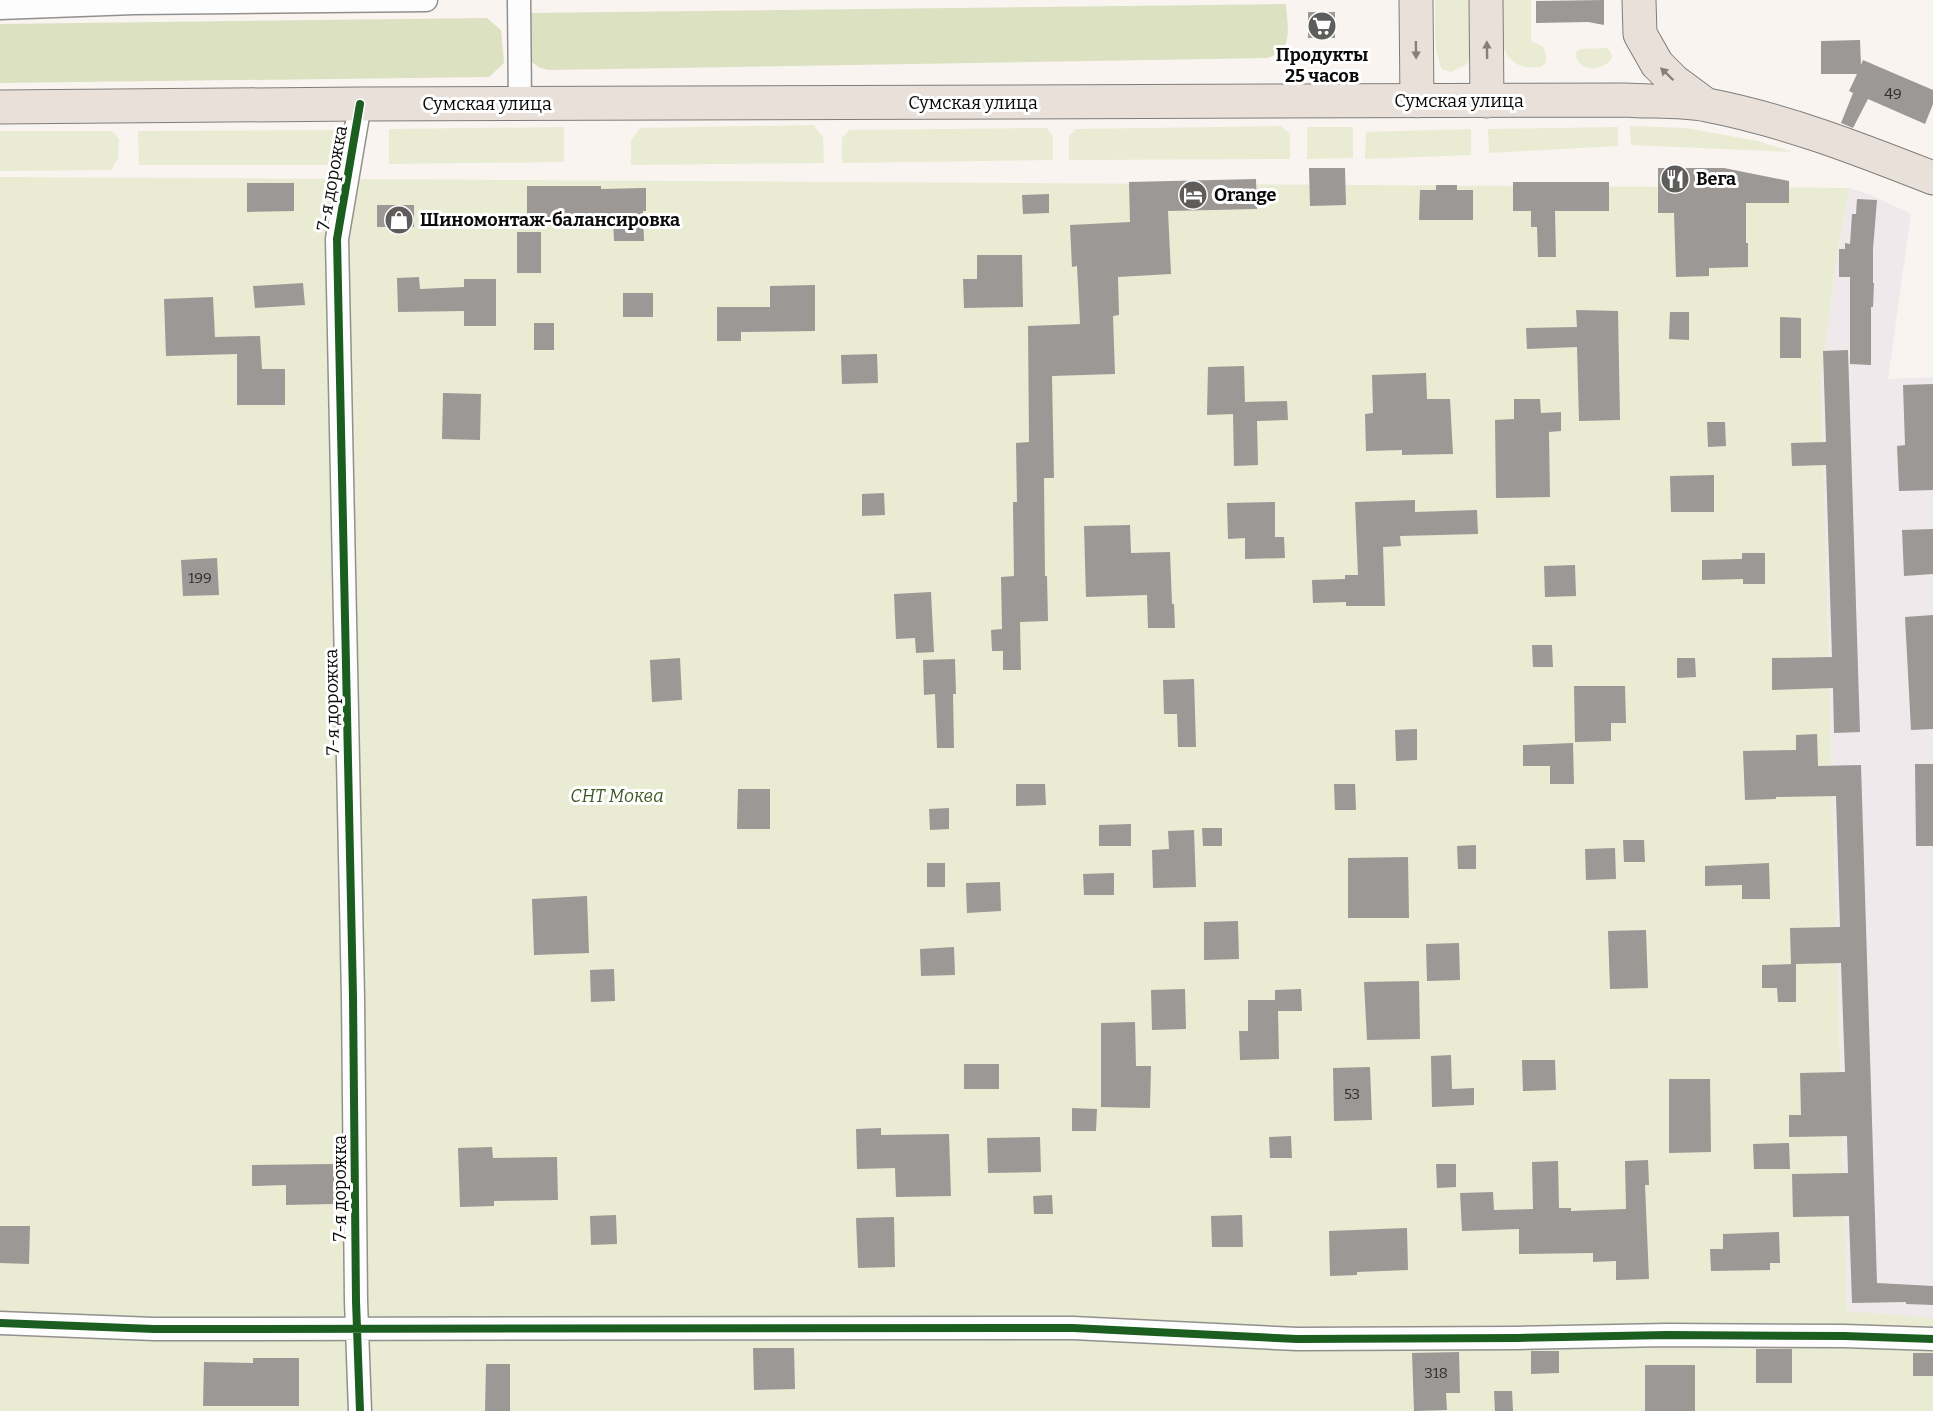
<svg xmlns="http://www.w3.org/2000/svg" width="1933" height="1411" font-family="Bitter,serif">
<style>
.industrial{fill:#efe9ec}
.green{fill:#e9ebd2}
.forest{fill:#dce1c1}
.building{fill:#9c9896}
.lines{fill:none;stroke-linecap:round;stroke-linejoin:round}
.minor-casing{stroke:#92908e;stroke-width:25}
.primary-casing{stroke:#7f7d7b;stroke-width:35}
.minor{stroke:#fefdfd;stroke-width:22}
.primary{stroke:#e9e0da;stroke-width:33}
.cycleway-casing{stroke:#fff;stroke-width:11}
.cycleway{stroke:#1b5e20;stroke-width:8}
.oneway{fill:#85807d}
.labels{text-anchor:middle;stroke-width:6;stroke-linejoin:round;paint-order:stroke}
.number-label{font-size:15px;fill:#2f2e2e}
.poi-label{font-size:18px;font-weight:bold;fill:#0b0b0b;stroke:#fff;text-anchor:start}
.street-label{font-size:18px;fill:#0b0b0b;stroke:#fff}
.park-label{font-size:18px;font-style:italic;fill:#405a24;stroke:#fff}
</style>
<rect width="100%" height="100%" fill="#f9f4f0"/>
<path class="industrial" d="M1849 188 1869 194 1911 214 1888 379 1933 377V1318L1847 1312 1821 380 1836 262Z"/>
<path class="green" d="M1435 0H1474L1473 54 1467 64 1451 72 1442 69C1432 48 1436 22 1435 0Z
M1499 0H1531V41C1545 47 1546 47 1546 62L1541 67C1536 67 1530 68 1526 67 1496 62 1499 22 1499 0Z
M1607 48 1610 51 1612 58C1604 72 1575 73 1576 52L1580 49Z
M813 125 823 137 824 163 631 165V140L640 128Z
M1281 126 1290 134V159L1069 160V136L1076 129Z
M1630 126 1686 128 1758 141 1792 152 1631 145Z
M564 127V162L389 164V129Z
M1307 127H1353V158L1307 159Z
M1618 127V146L1489 153 1488 129Z
M1047 128 1053 136V160L842 163V138L849 130Z
M1471 129V155L1365 159 1366 132Z
M339 130 340 165H139L138 131Z
M0 131H112L119 139 118 158 111 170 0 171Z
M0 177 1849 188 1836 262 1821 380 1847 1311 1933 1318V1411H0Z"/>
<path class="forest" d="M1286 4C1287 27 1295 51 1267 58L548 70 538 67 530 60 529 13Z
M487 18 501 30 504 63 489 77 0 83V24Z"/>
<path class="building" d="M1604 0V25L1588 22 1536 23V1Z
M1308 12H1335V38H1308Z
M1860 40 1861 65 1863 60 1933 90V104L1925 124 1868 99 1853 128 1841 123 1853 93 1849 91 1857 74H1821V41Z
M1309 168H1345L1346 205 1310 206Z
M1658 168H1724L1789 181V203H1746V243H1748V267L1709 268V276L1676 277 1674 213H1658Z
M1256 179 1257 209 1168 211 1171 274 1118 277 1119 315 1113 316 1115 374 1052 376 1054 478H1044L1045 576H1047L1048 621 1020 622 1021 670H1003V651H992L991 630 1002 629 1001 577 1014 576 1013 502H1017L1016 443 1029 442 1028 326 1080 324 1077 266 1072 267 1070 225 1130 222 1129 182Z
M1513 182H1609V211H1555L1556 257H1538L1537 227H1531V211H1513Z
M247 183H294V211L247 212Z
M1436 185H1457V190H1473V220H1419L1420 190H1436Z
M527 186H601V189L646 188V211H643L644 241H614L613 217H527Z
M1049 194V213L1023 214 1022 195Z
M1857 199 1877 200 1873 249V283H1874L1873 307H1871V365L1850 364V277H1839V249H1845V243L1850 244 1852 214H1856Z
M377 205H414V227H377Z
M517 232H541V273H517Z
M977 255H1022L1023 307 964 308 963 279H977Z
M419 277 420 289 464 287V279H496V326H464V311L398 312 397 278Z
M303 283 305 305 255 308 253 286Z
M815 285V331L741 332V341H717V307H770V286Z
M623 293H653V317H623Z
M213 297 215 337 260 336 262 369H285V405H237V354L166 356 164 299Z
M1576 310 1618 311 1620 420 1579 421 1577 347 1527 349 1526 328 1577 327Z
M1670 312H1689V340L1669 339Z
M1780 317 1801 318V358H1780Z
M534 323H554V350H534Z
M1848 350 1860 732 1834 733 1833 688 1772 690V658L1832 657 1826 465 1792 466 1791 443 1826 442 1823 351Z
M877 354 878 383 842 384 841 355Z
M1244 366 1245 402 1287 401 1288 420 1257 421 1258 465 1234 466 1233 414 1207 415 1208 367Z
M1426 373 1427 399H1450L1453 454 1402 455V450L1366 451 1365 414 1373 413 1372 375Z
M1933 384V490L1899 491 1897 446 1905 445 1903 385Z
M443 393 481 394 480 440 442 439Z
M1514 399H1540L1541 413 1561 412V431L1549 432 1550 497 1496 498 1495 420 1514 419Z
M1707 422H1725L1726 446 1708 447Z
M1714 475V512H1671L1670 476Z
M884 493 885 515 862 516V494Z
M1415 500V512L1477 510 1478 534 1400 536 1401 546 1383 547 1385 606H1346V602L1313 603 1312 580 1345 579V575H1358L1355 502Z
M1275 502V537H1284L1285 558 1245 559V538L1228 539 1227 503Z
M1130 525 1131 553 1170 552 1172 604H1174L1175 628H1148L1147 595 1086 597 1084 526Z
M1933 529V574L1904 576 1902 530Z
M1742 553H1765V584H1743V579L1702 580V560L1742 559Z
M217 558 219 595 183 596 181 560Z
M1575 565 1576 596 1545 597 1544 566Z
M931 592 934 652 916 653 915 638 896 639 894 594Z
M1933 615V729L1911 730 1905 617Z
M1532 645H1552L1553 667H1533Z
M680 658 682 700 652 702 650 660Z
M1677 658H1695L1696 677 1677 678Z
M955 659 956 694H953L954 748H937L935 694 924 695 923 660Z
M1194 679 1196 747H1178L1177 714H1164L1163 680Z
M1574 686H1625L1626 723H1611V741L1575 742Z
M1417 729V760L1396 761 1395 730Z
M1817 734 1818 766 1861 765 1877 1283 1933 1286V1305L1906 1304V1302L1852 1303 1849 1216 1793 1217 1792 1174 1848 1173 1847 1136 1789 1137V1115H1801L1800 1073 1845 1072 1841 963 1796 964V1002H1778L1777 988H1762V965L1795 964H1791L1790 928 1840 927 1836 796 1776 797V799L1745 800 1743 751 1796 750V735Z
M1573 743 1574 784H1550V766H1523V745Z
M1915 764H1933V846H1916Z
M1016 784H1045L1046 805 1016 806Z
M1334 784H1355L1356 810H1335Z
M738 789H770V829H737Z
M949 808V829L930 830 929 809Z
M1131 824V846H1099V825Z
M1202 828H1222V846H1203Z
M1194 830 1196 887 1153 888 1152 850 1169 849 1168 831Z
M1623 840H1644L1645 862H1624Z
M1476 845V869H1458L1457 846Z
M1615 848 1616 879 1586 880 1585 849Z
M1408 857 1409 918H1348V858Z
M927 863H945V887H927Z
M1769 863 1770 899H1742V885L1705 886V866Z
M1114 873V895H1084L1083 874Z
M1000 882 1001 911 967 913 966 883Z
M587 896 589 953 534 955 532 899Z
M1238 921 1239 959 1204 960V922Z
M1646 930 1648 988 1610 989 1608 931Z
M1459 943 1460 980 1427 981 1426 944Z
M954 947 955 975 921 976 920 949Z
M614 969 615 1001 591 1002 590 970Z
M1419 981 1420 1039 1367 1040 1364 982Z
M1185 989 1186 1029 1152 1030 1151 990Z
M1301 989 1302 1011H1278L1279 1059 1240 1060 1239 1031H1248V1000H1275V990Z
M1135 1022 1136 1066H1151L1150 1108 1101 1107V1023Z
M1451 1055 1452 1089 1474 1088V1105L1432 1107 1431 1056Z
M1522 1060H1555L1556 1090 1523 1091Z
M964 1064H999V1089H964Z
M1370 1067 1372 1120 1334 1121 1333 1068Z
M1669 1079H1710L1711 1152 1669 1153Z
M1072 1108 1097 1109 1096 1131H1072Z
M881 1128V1135L949 1134 951 1196 896 1197 895 1168 857 1169 856 1129Z
M1291 1136 1292 1158H1270L1269 1137Z
M1040 1137 1041 1172 988 1173 987 1138Z
M1789 1143 1790 1169H1754L1753 1144Z
M492 1147 493 1158 557 1157 558 1200 494 1201V1206L460 1207 458 1148Z
M1648 1160 1649 1185H1645L1649 1279 1616 1280V1261L1593 1262V1253L1519 1254V1229L1462 1231 1460 1193 1493 1192 1494 1210 1533 1209 1532 1162 1558 1161 1559 1208H1571V1211L1626 1209 1625 1161Z
M334 1164V1204L286 1205V1185L252 1186V1165Z
M1436 1164H1456V1187L1437 1188Z
M1052 1195 1053 1214H1034L1033 1196Z
M616 1215 617 1244 591 1245 590 1216Z
M1242 1215 1243 1247H1212L1211 1216Z
M894 1217 895 1267 858 1268 856 1218Z
M0 1226H30L29 1264 0 1263Z
M1407 1228 1408 1270 1357 1272V1275L1330 1276 1329 1231Z
M1779 1232 1780 1263H1770V1270L1711 1271 1710 1249H1723V1234Z
M753 1348H794L795 1389 754 1390Z
M1756 1349H1792V1383H1756Z
M1531 1351H1559V1373L1531 1374Z
M1459 1352 1460 1393H1446L1447 1410 1414 1411 1412 1353Z
M1913 1353H1933V1376H1913Z
M253 1358H299V1406H203L204 1362 253 1363Z
M486 1364H510V1411H485Z
M1645 1365H1695V1411H1645Z
M1494 1391H1512L1513 1411H1495Z"/>
<g class="lines">
<g class="minor-casing">
<path id="minor" d="M519 0 520 104
M0 8 134 3 426 0
M0 1323 154 1329 1073 1328 1297 1339 1517 1338 1667 1335 1844 1336 1933 1339
M360 1411 356 1301 353 997 337 239 360 104"/>
</g>
<g class="primary-casing">
<path id="primary" d="M1416 0 1417 101
M1486 0 1487 101
M1639 0 1640 34 1657 64 1674 81 1705 104
M0 107 360 104 1624 100C1651 102 1681 100 1707 105 1785 120 1859 149 1933 178"/>
</g>
<use href="#minor" class="minor"/>
<use href="#primary" class="primary"/>
<g class="cycleway-casing">
<path id="cycleway" d="M0 1323 154 1329 1073 1328 1297 1339 1517 1338 1667 1335 1844 1336 1933 1339
M360 1411 356 1301 353 997 337 239 360 104"/>
</g>
<use href="#cycleway" class="cycleway"/>
</g>
<defs><path id="oneway-solid" d="M-6-.8H1V-3.2L6.5 0L1 3.2V.8H-6Z" transform="scale(1.5)"/></defs>
<g class="oneway">
<use href="#oneway-solid" transform="translate(1416 50) rotate(89)"/>
<use href="#oneway-solid" transform="translate(1487 50) rotate(-91)"/>
<use href="#oneway-solid" transform="translate(1667 74) rotate(-136)"/>
</g>
<defs>
<g id="supermarket-disc" transform="scale(1.5)"><circle r="9.5" fill="#5e5d5b" stroke="#fff"/><path d="M-6-5.5h2.5l.6 2H6L4.5 2H-2.5L-4.4-4H-6ZM-1.5 3.2a1.3 1.3 0 1 0 .1 0ZM3 3.2a1.3 1.3 0 1 0 .1 0Z" fill="#fff"/></g>
<g id="restaurant-disc" transform="scale(1.5)"><circle r="9.5" fill="#5e5d5b" stroke="#fff"/><path d="M-5-6h1v4h1v-4h1v4h1v-4h1v5L-1.5 .5V6h-2V.5L-5-1ZM5-6V6H3V1.5H1.5Q1.5-4 5-6Z" fill="#fff"/></g>
<g id="hotel-disc" transform="scale(1.5)"><circle r="9.5" fill="#5e5d5b" stroke="#fff"/><path d="M-6-4.5h1.5V1H6V5H4.5V3h-9V5H-6ZM-4 0a1.8 1.8 0 1 1 3.6 0ZM.5 0V-2.5h3Q6-2.5 6 0Z" fill="#fff"/></g>
<g id="shop-disc" transform="scale(1.5)"><circle r="9.5" fill="#5e5d5b" stroke="#fff"/><path d="M-5-2.5h2.3a2.7 3.5 0 0 1 5.4 0H5L5.5 6h-11ZM-1.5-2.5h3a1.5 2.3 0 0 0-3 0Z" fill="#fff"/></g>
</defs>
<g fill-rule="evenodd">
<use href="#supermarket-disc" x="1322" y="26"/>
<use href="#restaurant-disc" x="1675" y="179"/>
<use href="#hotel-disc" x="1193" y="195"/>
<use href="#shop-disc" x="399" y="220"/>
</g>
<g class="labels">
<g class="number-label">
<text x="1893" y="99">49</text>
<text x="200" y="583">199</text>
<text x="1352" y="1099">53</text>
<text x="1436" y="1378">318</text>
</g>
<g class="poi-label">
<text x="1322" y="61" text-anchor="middle">Продукты<tspan x="1322" dy="21">25 часов</tspan></text>
<text x="1696" y="185">Вега</text>
<text x="1214" y="201">Orange</text>
<text x="420" y="226">Шиномонтаж-балансировка</text>
</g>
<g class="street-label">
<text x="1459" y="107">Сумская улица</text>
<text x="973" y="109">Сумская улица</text>
<text x="487" y="110">Сумская улица</text>
<text transform="translate(332 178) rotate(-80)" y="6">7-я дорожка</text>
<text transform="translate(332 702) rotate(-91)" y="6">7-я дорожка</text>
<text transform="translate(340 1188) rotate(-90)" y="6">7-я дорожка</text>
</g>
<g class="park-label">
<text x="617" y="802">СНТ Моква</text>
</g>
</g>
</svg>
